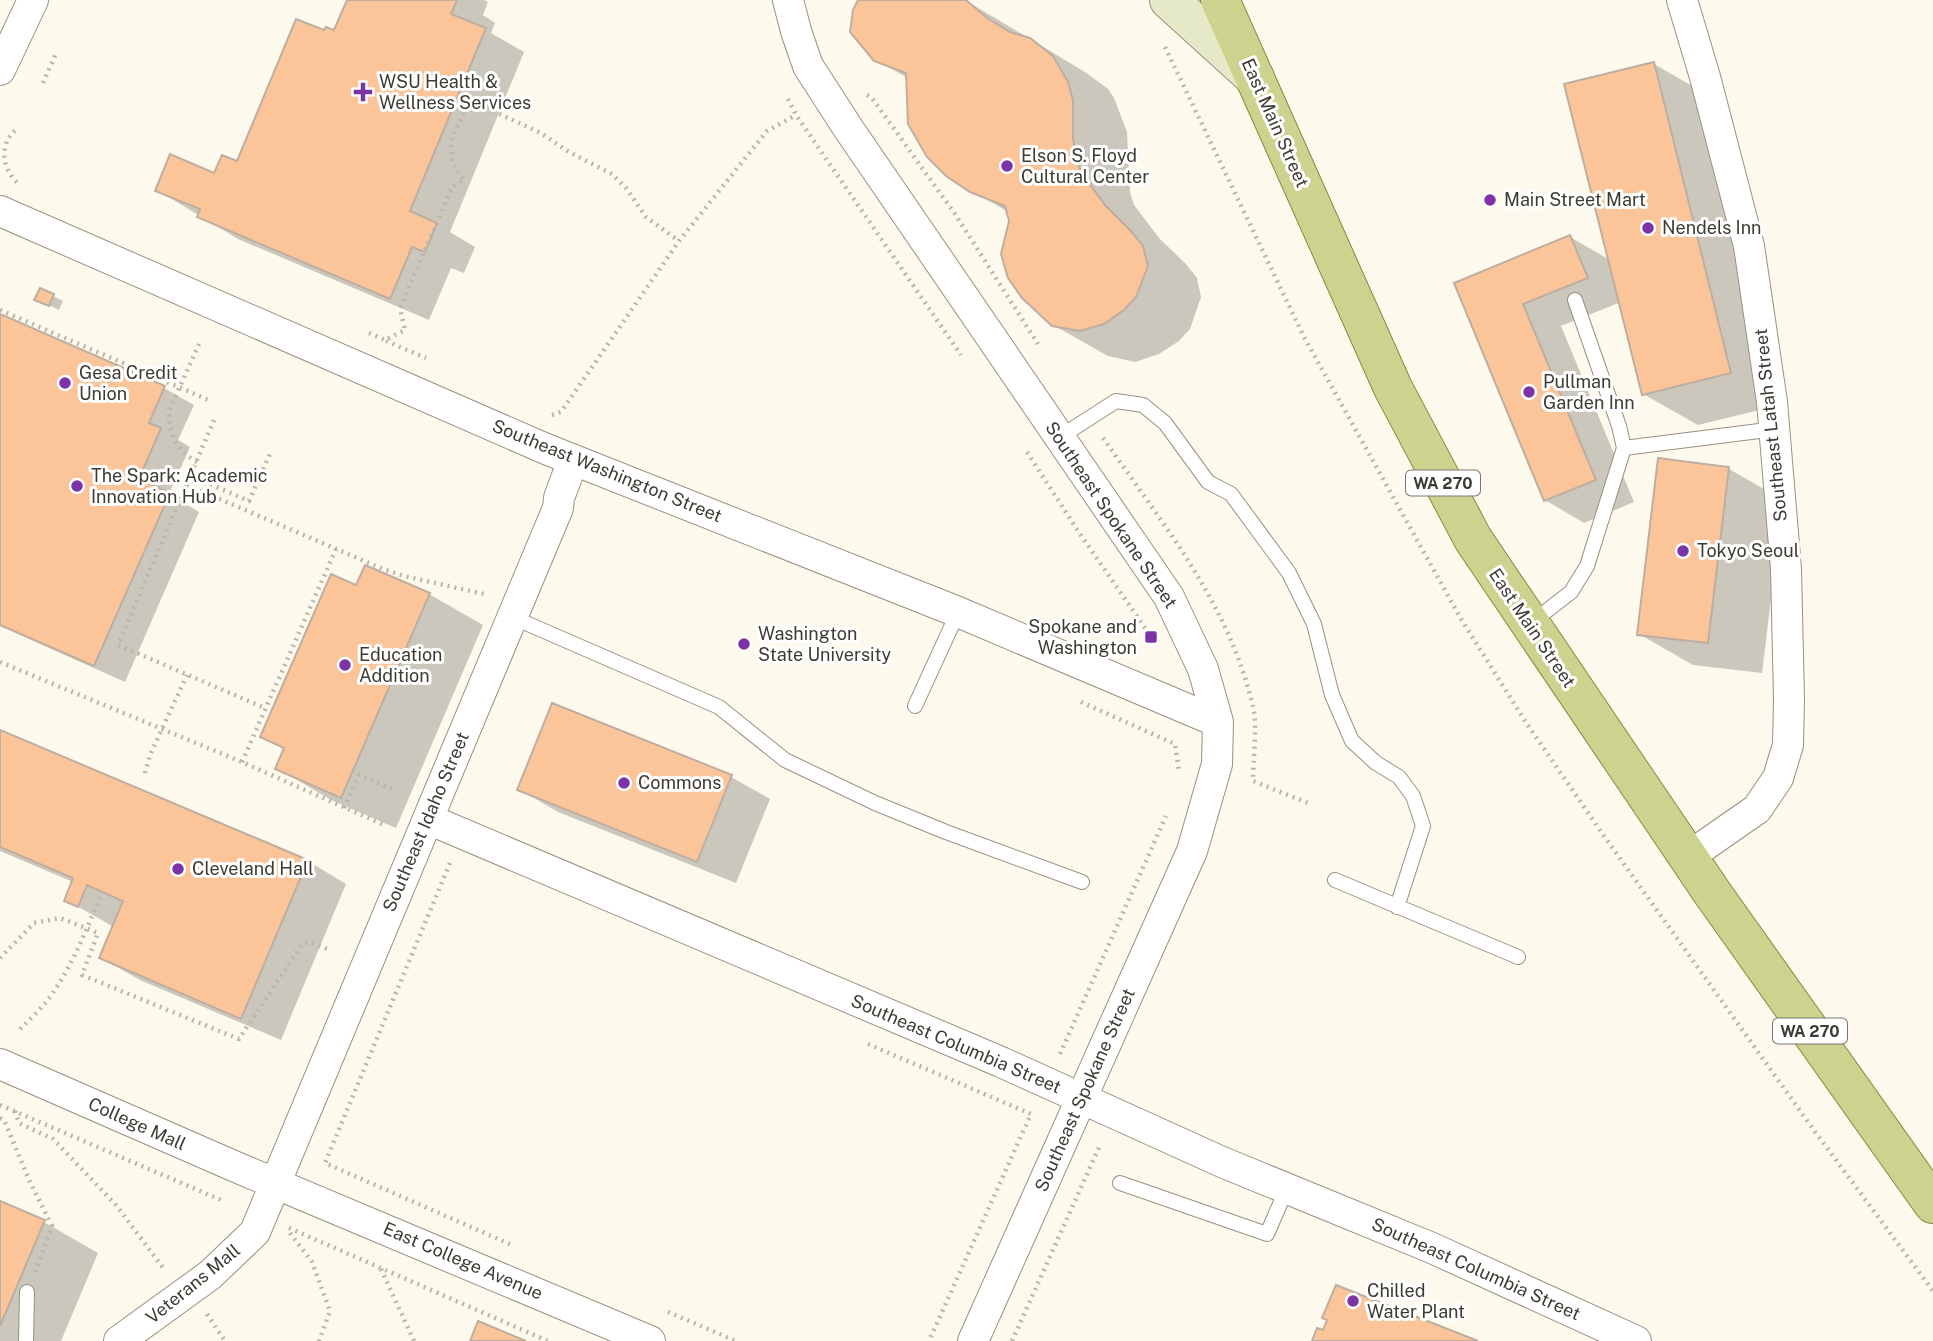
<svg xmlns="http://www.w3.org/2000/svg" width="1933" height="1341" font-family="'Public Sans',sans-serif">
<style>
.shadow{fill:#0003}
.building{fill:#fcc599;stroke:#beaea1;stroke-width:2}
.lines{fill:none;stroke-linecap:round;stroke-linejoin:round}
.service-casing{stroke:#999180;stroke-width:16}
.minor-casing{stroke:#999180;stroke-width:32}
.secondary-casing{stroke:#999180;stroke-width:40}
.primary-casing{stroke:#858b3e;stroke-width:40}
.path{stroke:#b9b5aa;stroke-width:4.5;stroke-dasharray:2 5;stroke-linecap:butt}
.service{stroke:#fff;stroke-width:14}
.minor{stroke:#fff;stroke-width:30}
.secondary{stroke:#e6e9c7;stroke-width:38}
.primary{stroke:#cdd38f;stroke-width:38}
.path-bridge{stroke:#b9b5aa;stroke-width:4.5;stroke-dasharray:2 5;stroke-linecap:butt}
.poi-dot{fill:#7b33a5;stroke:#fff;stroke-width:2.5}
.labels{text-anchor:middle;stroke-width:6;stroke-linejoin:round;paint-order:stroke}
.shield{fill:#fff;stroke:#787670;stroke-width:2}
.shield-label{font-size:16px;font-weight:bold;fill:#3e3b33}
.poi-label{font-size:18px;fill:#3e3b33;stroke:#fff;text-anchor:start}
.street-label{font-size:18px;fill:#3e3b33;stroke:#fff}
</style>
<rect width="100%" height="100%" fill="#fef9ed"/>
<path class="shadow" d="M348 0H484L488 2 483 15 495 23 491 33 524 52 450 232 475 247 464 273 451 268 429 320 238 239 157 190 215 175 238 163 325 32 335 33Z
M860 0H965L1085 72 1108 89 1114 98 1127 132 1130 192 1134 205 1160 239 1186 264 1197 278 1201 297 1190 329 1179 341 1159 354 1135 362 1108 356 1053 325 1008 212 971 190 908 78 875 60 852 32Z
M1654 64 1708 95 1784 404 1698 425 1643 394 1621 302 1561 326 1634 502 1584 523 1545 500 1456 284 1570 237 1610 260Z
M41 290 63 301 59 310 37 299Z
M0 316 164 388 194 405 178 440 190 447 169 494 199 512 125 682 0 626Z
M1729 469 1783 500 1762 673 1693 665 1639 634Z
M357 587 429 594 483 625 396 828 331 800 277 768 285 750 262 736Z
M0 732 308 861 346 884 281 1040 140 980 101 958 114 927 66 900 73 882 0 851Z
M731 777 770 799 736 883 558 812 519 789Z
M0 1203 44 1222 98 1253 61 1341H0Z"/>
<path class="building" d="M347 0H457L451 14 486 28 410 211 437 223 425 252 412 247 390 299 197 217 200 209 155 191 170 154 214 173 222 155 237 161 296 19 324 30 326 27 334 30Z
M858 0H966L987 18 1010 32 1030 38 1053 56 1068 82 1073 100V137L1076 159 1081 172 1105 205 1131 231 1143 246 1148 266 1136 297 1124 310 1104 324 1080 331 1052 326 1022 298 1008 278 1001 254 1009 221 1005 206 970 192 946 176 927 157 908 124 906 73 874 61 850 32 853 10Z
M1654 62 1731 373 1642 395 1564 84Z
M1570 235 1588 278 1523 304 1596 480 1544 501 1454 283Z
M40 288 54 294 49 306 34 300Z
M0 314 165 386 149 423 161 428 139 479 170 493 94 666 0 625Z
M1658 458 1729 467 1708 643 1637 635Z
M365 565 430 593 341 798 275 769 284 748 260 737 331 574 356 585Z
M552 703 732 775 697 862 517 790Z
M0 730 308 860 241 1019 99 958 123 901 87 885 78 907 64 901 73 878 0 847Z
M0 1201 45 1220 0 1326Z
M1336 1285 1478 1341H1312L1317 1328 1323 1330 1327 1320 1322 1318Z
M478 1321 526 1341H470Z"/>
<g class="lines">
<g class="service-casing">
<path id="service" d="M1575 300 1619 426 1624 448
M1060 437 1116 401 1143 405 1165 423 1208 482 1231 494 1289 573 1314 624 1332 695 1352 741 1376 763 1399 777 1413 796 1423 826 1397 907
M512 617 719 707 785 760 875 803 946 832 1082 882
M1531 623 1571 592 1587 566 1624 448 1775 429
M915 706 958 612
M1335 880 1518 957
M1120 1183 1267 1234 1287 1188
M26 1341 27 1292"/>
</g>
<g class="minor-casing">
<path id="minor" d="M788 0 796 31 808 66 848 128 1169 597 1203 669 1218 722 1217 764 1192 851 973 1341
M1682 0 1705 77 1749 246 1772 402 1786 569 1789 699 1788 745 1778 778 1757 809 1688 857
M0 70 33 0
M0 211 546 449 958 612 1218 722
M428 819 1001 1062 1222 1162 1432 1248 1636 1341
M0 1064 236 1167 650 1341
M119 1341 210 1275 255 1232 558 508 559 498 573 460"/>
</g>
<g class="secondary-casing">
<path id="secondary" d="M1169 0 1255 78"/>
</g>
<g class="primary-casing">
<path id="primary" d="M1220 0 1393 388 1473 539 1713 894 1933 1204"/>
</g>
<path class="path" d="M1165 47 1304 337 1461 619 1525 721 1604 836 1813 1129 1933 1291
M43 83 57 51
M867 95 872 98 955 214 1038 344
M788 99 796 115 961 355
M17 182C0 167 0 141 18 128
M0 310 211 401
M369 333 385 340 405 330 400 308 452 187 464 181 452 162 451 141 469 100 541 133 569 152 612 174 626 188 646 217 679 241
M386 341 426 358
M552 415 561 412 679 241 767 131 796 115
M214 420 118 645 265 708
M1103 438C1162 523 1232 607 1254 712 1257 730 1253 762 1253 781L1308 803
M1027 452 1078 531 1145 628
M197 462C178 451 168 434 169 411L199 344
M191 476 249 501 270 454
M187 485 383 569 404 576 484 594
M0 662 242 762 382 824
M1081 702 1175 744 1179 771
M242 762 336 549
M145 773 150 755 187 675
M344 808 359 775 397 791
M450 863 325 1163 512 1245
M0 958 34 923 60 918 98 933 82 975 239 1039 302 944 310 942 330 950
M868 1044 1031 1114 929 1341
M1060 1054 1166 816
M0 1105 221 1200
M15 1111 19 1123 53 1139 116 1205 164 1269
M0 1118 4 1120 30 1182 52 1226 35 1272
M289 1228 548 1341
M290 1233 312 1262 330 1311 319 1341
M381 1269 414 1341
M668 1312 736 1341
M207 1314 225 1341
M1012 1341 1101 1143"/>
<use href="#service" class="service"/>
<use href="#minor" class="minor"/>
<use href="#secondary" class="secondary"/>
<use href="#primary" class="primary"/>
<path class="path-bridge" d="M20 1029C29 1020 39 1011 47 1001 72 968 86 930 102 892"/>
</g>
<g class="poi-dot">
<path d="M359.5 81.5h7v7h7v7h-7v7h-7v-7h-7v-7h7z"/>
<circle cx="1007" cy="166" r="7"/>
<circle cx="1490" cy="200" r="7"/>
<circle cx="1648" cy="228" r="7"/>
<circle cx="65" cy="383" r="7"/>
<circle cx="1529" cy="392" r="7"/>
<circle cx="77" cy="486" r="7"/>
<circle cx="1683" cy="551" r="7"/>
<rect x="1144" y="630" width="14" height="14" rx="3.5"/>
<circle cx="744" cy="644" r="7"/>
<circle cx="345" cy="665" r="7"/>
<circle cx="624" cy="783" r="7"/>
<circle cx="178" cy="869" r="7"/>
<circle cx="1353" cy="1301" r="7"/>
</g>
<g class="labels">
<g class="shield">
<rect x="1406" y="470.5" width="74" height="25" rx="5"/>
<rect x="1773" y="1018.5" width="74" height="25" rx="5"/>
</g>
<g class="shield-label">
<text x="1443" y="489">WA 270</text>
<text x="1810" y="1037">WA 270</text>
</g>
<g class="poi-label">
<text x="379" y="88">WSU Health &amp;<tspan x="379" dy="21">Wellness Services</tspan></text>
<text x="1021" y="162">Elson S. Floyd<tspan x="1021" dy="21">Cultural Center</tspan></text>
<text x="1504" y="206">Main Street Mart</text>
<text x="1662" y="234">Nendels Inn</text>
<text x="79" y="379">Gesa Credit<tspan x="79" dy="21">Union</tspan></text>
<text x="1543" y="388">Pullman<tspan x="1543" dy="21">Garden Inn</tspan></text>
<text x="91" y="482">The Spark: Academic<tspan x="91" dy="21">Innovation Hub</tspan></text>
<text x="1697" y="557">Tokyo Seoul</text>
<text x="1137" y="633" text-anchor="end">Spokane and<tspan x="1137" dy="21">Washington</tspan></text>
<text x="758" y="640">Washington<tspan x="758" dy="21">State University</tspan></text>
<text x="359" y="661">Education<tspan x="359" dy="21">Addition</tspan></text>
<text x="638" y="789">Commons</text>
<text x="192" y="875">Cleveland Hall</text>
<text x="1367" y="1297">Chilled<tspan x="1367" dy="21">Water Plant</tspan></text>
</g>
<g class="street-label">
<text transform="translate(1275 123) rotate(66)" y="6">East Main Street</text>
<text transform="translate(1771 425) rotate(-96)" y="6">Southeast Latah Street</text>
<text transform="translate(607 471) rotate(22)" y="6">Southeast Washington Street</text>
<text transform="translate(1111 515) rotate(56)" y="6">Southeast Spokane Street</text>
<text transform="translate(1532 628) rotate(56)" y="6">East Main Street</text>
<text transform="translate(426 822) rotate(-67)" y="6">Southeast Idaho Street</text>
<text transform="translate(956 1044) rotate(23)" y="6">Southeast Columbia Street</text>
<text transform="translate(1085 1090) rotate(-66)" y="6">Southeast Spokane Street</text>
<text transform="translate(137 1124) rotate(24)" y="6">College Mall</text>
<text transform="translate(463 1261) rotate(23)" y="6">East College Avenue</text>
<text transform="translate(1476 1269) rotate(24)" y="6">Southeast Columbia Street</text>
<text transform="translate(193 1284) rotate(-39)" y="6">Veterans Mall</text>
</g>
</g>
</svg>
